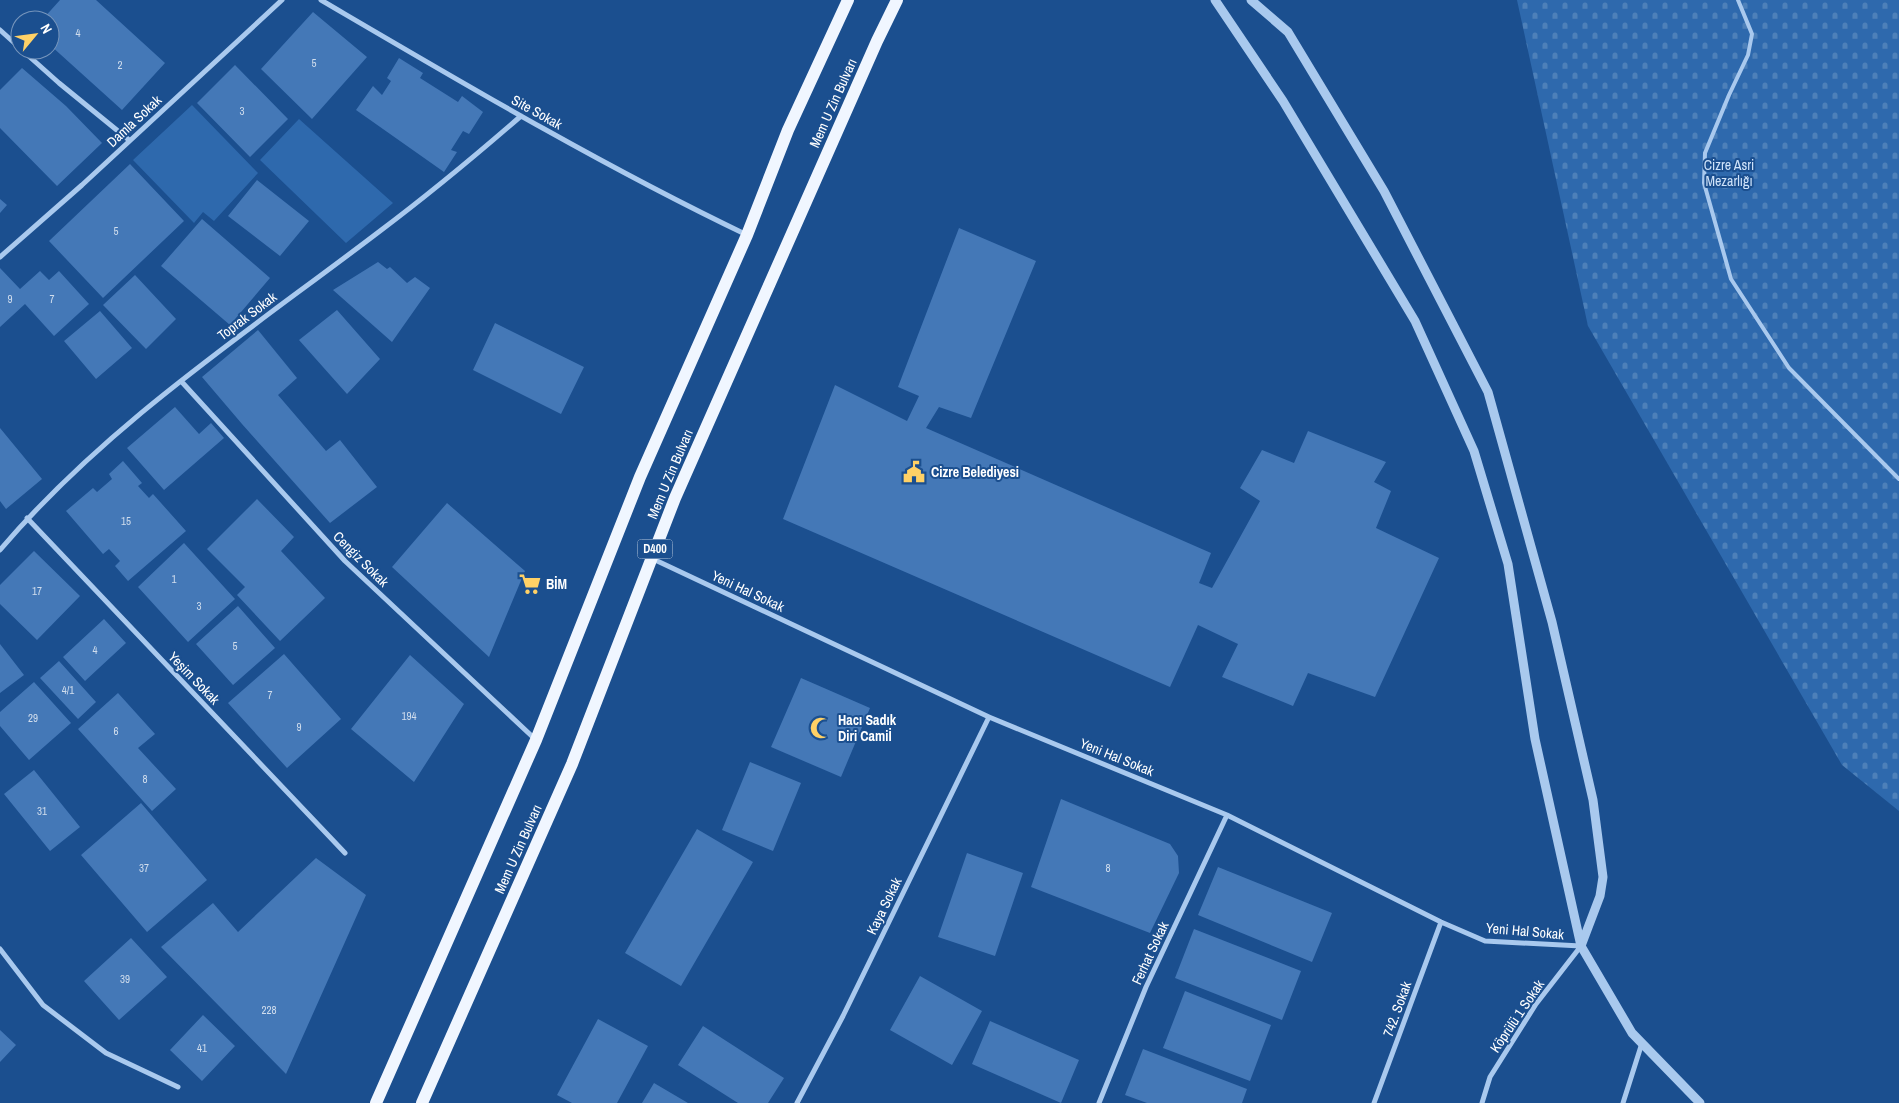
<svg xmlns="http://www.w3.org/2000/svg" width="1899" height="1103" font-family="'Archivo Narrow',sans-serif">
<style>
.cemetery{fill:url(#cemetery-stones)}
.garden{fill:#2e69ad}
.building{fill:#4478b7}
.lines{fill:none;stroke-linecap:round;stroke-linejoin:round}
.service{stroke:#a9c9ee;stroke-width:4}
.minor{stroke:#a9c9ee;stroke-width:5}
.tertiary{stroke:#a9c9ee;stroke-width:9}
.primary{stroke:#f0f6ff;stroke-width:12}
.labels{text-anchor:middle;stroke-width:4;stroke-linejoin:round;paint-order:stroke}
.number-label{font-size:11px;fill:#d0dded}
.shield{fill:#1b4f8f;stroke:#bbcadd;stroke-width:1}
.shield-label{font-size:12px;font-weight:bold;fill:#fff}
.street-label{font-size:14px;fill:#fff;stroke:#1b4f8f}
.park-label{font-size:14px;fill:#cfe3fa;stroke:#1b4f8f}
.poi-label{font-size:14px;font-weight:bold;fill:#fff;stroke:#1b4f8f;text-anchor:start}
</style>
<defs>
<pattern id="cemetery-stones" width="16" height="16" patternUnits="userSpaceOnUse" patternTransform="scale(1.25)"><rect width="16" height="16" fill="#2e69ad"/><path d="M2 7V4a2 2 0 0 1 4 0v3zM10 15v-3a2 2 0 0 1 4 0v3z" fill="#4d80b9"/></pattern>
</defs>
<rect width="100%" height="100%" fill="#1b4f8f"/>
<path class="cemetery" d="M1517 0H1899V811L1842 765 1588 326Z"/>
<path class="garden" d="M192 105 258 173 214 221 203 212 194 223 133 160Z
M299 119 393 203 346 243 260 160Z"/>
<path class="building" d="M60 0H96L165 63 122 110 50 45V20H42Z
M313 12 367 57 312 119 261 69Z
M399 58 423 73 420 78 458 102 462 96 483 112 469 134 463 131 451 150 457 152 444 172 356 110 373 86 382 95 391 81 387 78Z
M235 65 288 119 250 157 197 103Z
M22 68 66 106 102 143 57 186 0 128V90Z
M130 164 184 221 103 298 49 241Z
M257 180 309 221 280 256 228 216Z
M0 199 7 205 0 213Z
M202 219 270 278 230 325 161 266Z
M959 228 1036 261 971 418 939 407 926 428 1211 553 1199 583 1212 588 1260 501 1240 488 1262 450 1294 463 1308 431 1386 462 1374 482 1391 491 1376 528 1439 558 1375 697 1308 673 1293 706 1222 677 1238 644 1198 625 1170 687 783 519 835 385 907 421 919 396 898 387Z
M378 262 387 269 390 267 407 283 415 277 430 288 392 342 333 290Z
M0 268 20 289 40 271 49 280 59 271 89 304 54 336 25 304 0 327Z
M135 275 176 319 146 349 103 305Z
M337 310 380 359 347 394 299 340Z
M100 311 132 348 96 379 64 341Z
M495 323 584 367 561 414 473 370Z
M258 330 297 378 278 395 326 451 340 440 377 487 330 523 242 424 202 377Z
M175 407 199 434 211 423 224 438 164 490 127 448Z
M0 428 42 479 6 509 0 501Z
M123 461 142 483 138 486 149 498 153 494 186 531 128 581 115 566 120 561 109 549 103 554 66 511 93 488 97 492 112 479 109 474Z
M257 499 294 537 281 551 325 598 280 641 237 595 245 587 207 549Z
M447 503 525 571 489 657 392 567Z
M184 543 235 599 188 642 138 587Z
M34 551 80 596 37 640 0 604V585Z
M238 606 275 648 233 685 196 644Z
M104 619 126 643 85 681 63 657Z
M0 644 24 675 0 693Z
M284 654 341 719 287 768 228 703Z
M410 655 464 704 414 782 351 729Z
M59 661 96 702 78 719 40 678Z
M801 678 870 708 841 777 771 747Z
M34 682 71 723 29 760 0 726V712Z
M118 693 155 734 138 748 176 789 152 811 78 729Z
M750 762 801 783 773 851 722 830Z
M34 770 80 827 50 851 4 794Z
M1061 799 1170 844 1178 856 1179 873 1150 933 1031 887Z
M141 803 207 880 147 932 81 855Z
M697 829 753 862 681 986 625 953Z
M967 853 1023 873 995 956 938 937Z
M316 858 366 895 286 1074 161 947 213 903 238 932Z
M1218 867 1332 913 1312 962 1198 915Z
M1194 929 1301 971 1282 1020 1175 978Z
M131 938 167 977 119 1020 84 981Z
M920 976 982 1011 952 1065 890 1030Z
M1185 991 1271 1025 1250 1081 1163 1048Z
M203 1015 235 1046 202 1081 170 1050Z
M598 1019 648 1046 617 1103H572L557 1095Z
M990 1021 1079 1060 1061 1103 972 1064Z
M703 1026 784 1078 768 1103H738L678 1065Z
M0 1030 16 1045 0 1062Z
M1143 1049 1247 1089 1242 1103H1147L1125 1095Z
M654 1083 688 1103H642Z"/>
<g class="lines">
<path class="service" d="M1738 0 1752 34 1748 55 1729 95 1705 153 1704 183 1731 279 1789 368 1899 479"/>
<path class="minor" d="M321 0C461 82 601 165 747 235
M0 30 20 48
M22 50 59 83 129 140
M0 257 82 185 282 0
M181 381 345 561 536 740
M27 518 345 853
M0 550C108 423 249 331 380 231 428 195 475 156 521 116
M653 559 989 717 1227 815 1441 922 1485 941 1581 946
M0 949 43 1005 106 1053 178 1087
M797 1103 843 1016 989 717
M1099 1103 1146 987 1227 815
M1374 1103 1441 922
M1482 1103 1490 1077 1536 1004 1581 946
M1623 1103 1642 1043"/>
<path class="tertiary" d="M1215 0 1283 101 1415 321 1474 451 1508 564 1535 739 1581 946 1632 1033 1700 1103
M1251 0 1288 32 1384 191 1488 392 1552 622 1593 800 1603 877 1600 896 1581 946"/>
<path class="primary" d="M376 1103 536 740 640 477 747 235 788 130 848 0
M422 1103 572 764 675 498 877 41 897 0"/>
</g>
<defs>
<g id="civic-bare" transform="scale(1.725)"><path d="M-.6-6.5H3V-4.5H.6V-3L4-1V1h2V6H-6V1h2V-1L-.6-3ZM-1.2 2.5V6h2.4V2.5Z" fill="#ffd166" stroke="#1b4f8f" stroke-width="2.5" paint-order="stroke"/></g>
<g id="supermarket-bare" transform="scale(1.725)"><path d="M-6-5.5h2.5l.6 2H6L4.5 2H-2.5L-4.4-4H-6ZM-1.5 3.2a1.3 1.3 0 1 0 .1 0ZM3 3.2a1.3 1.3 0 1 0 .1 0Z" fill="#ffd166" stroke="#1b4f8f" stroke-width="2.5" paint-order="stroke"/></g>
<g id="mosque-bare" transform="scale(1.725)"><path d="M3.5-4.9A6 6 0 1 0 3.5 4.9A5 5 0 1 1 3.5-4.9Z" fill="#ffd166" stroke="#1b4f8f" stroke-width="2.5" paint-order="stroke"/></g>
</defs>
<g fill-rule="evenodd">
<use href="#civic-bare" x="914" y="472"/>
<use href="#supermarket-bare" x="530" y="584"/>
<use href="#mosque-bare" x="821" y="728"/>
</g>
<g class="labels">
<g class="number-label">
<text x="78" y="37">4</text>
<text x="314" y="67">5</text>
<text x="120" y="69">2</text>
<text x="242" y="115">3</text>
<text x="116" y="235">5</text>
<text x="10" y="303">9</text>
<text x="52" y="303">7</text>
<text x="126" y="525">15</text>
<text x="174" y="583">1</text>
<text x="37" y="595">17</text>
<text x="199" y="610">3</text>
<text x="235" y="650">5</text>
<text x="95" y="654">4</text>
<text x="68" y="694">4/1</text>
<text x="270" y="699">7</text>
<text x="409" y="720">194</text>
<text x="33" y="722">29</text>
<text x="299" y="731">9</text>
<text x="116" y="735">6</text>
<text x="145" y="783">8</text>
<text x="42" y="815">31</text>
<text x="144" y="872">37</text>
<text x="1108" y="872">8</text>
<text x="125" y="983">39</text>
<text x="269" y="1014">228</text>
<text x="202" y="1052">41</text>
</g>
<rect class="shield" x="637.5" y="539.5" width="35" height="19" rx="4"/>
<g class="shield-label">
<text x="655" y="553">D400</text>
</g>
<g class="street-label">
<text transform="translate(833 103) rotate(-66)" y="5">Mem U Zin Bulvarı</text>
<text transform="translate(537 112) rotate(29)" y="5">Site Sokak</text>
<text transform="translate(134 121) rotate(-43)" y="5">Damla Sokak</text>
<text transform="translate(247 316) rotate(-37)" y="5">Toprak Sokak</text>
<text transform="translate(670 474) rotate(-67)" y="5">Mem U Zin Bulvarı</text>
<text transform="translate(361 559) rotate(45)" y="5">Cengiz Sokak</text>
<text transform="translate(748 591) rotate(25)" y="5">Yeni Hal Sokak</text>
<text transform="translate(194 678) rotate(46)" y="5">Yeşim Sokak</text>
<text transform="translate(1117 757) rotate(22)" y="5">Yeni Hal Sokak</text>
<text transform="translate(518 849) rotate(-66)" y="5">Mem U Zin Bulvarı</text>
<text transform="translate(884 906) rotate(-64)" y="5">Kaya Sokak</text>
<text transform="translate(1525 931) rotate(5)" y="5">Yeni Hal Sokak</text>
<text transform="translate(1150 953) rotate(-65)" y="5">Ferhat Sokak</text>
<text transform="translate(1397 1009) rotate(-70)" y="5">742. Sokak</text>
<text transform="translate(1517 1016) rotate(-56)" y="5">Köprülü 1 Sokak</text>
</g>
<g class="park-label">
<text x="1729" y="170">Cizre Asri<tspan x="1729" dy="16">Mezarlığı</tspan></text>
</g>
<g class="poi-label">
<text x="931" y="477">Cizre Belediyesi</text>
<text x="546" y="589">BİM</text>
<text x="838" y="725">Hacı Sadık<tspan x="838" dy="16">Diri Camiİ</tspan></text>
</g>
</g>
<g transform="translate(35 35) rotate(61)"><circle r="24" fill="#1b4f8f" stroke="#7695bc"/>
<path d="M0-4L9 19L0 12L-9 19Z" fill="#ffd166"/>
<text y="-8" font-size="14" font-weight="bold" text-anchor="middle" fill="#ffffff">N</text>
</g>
</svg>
